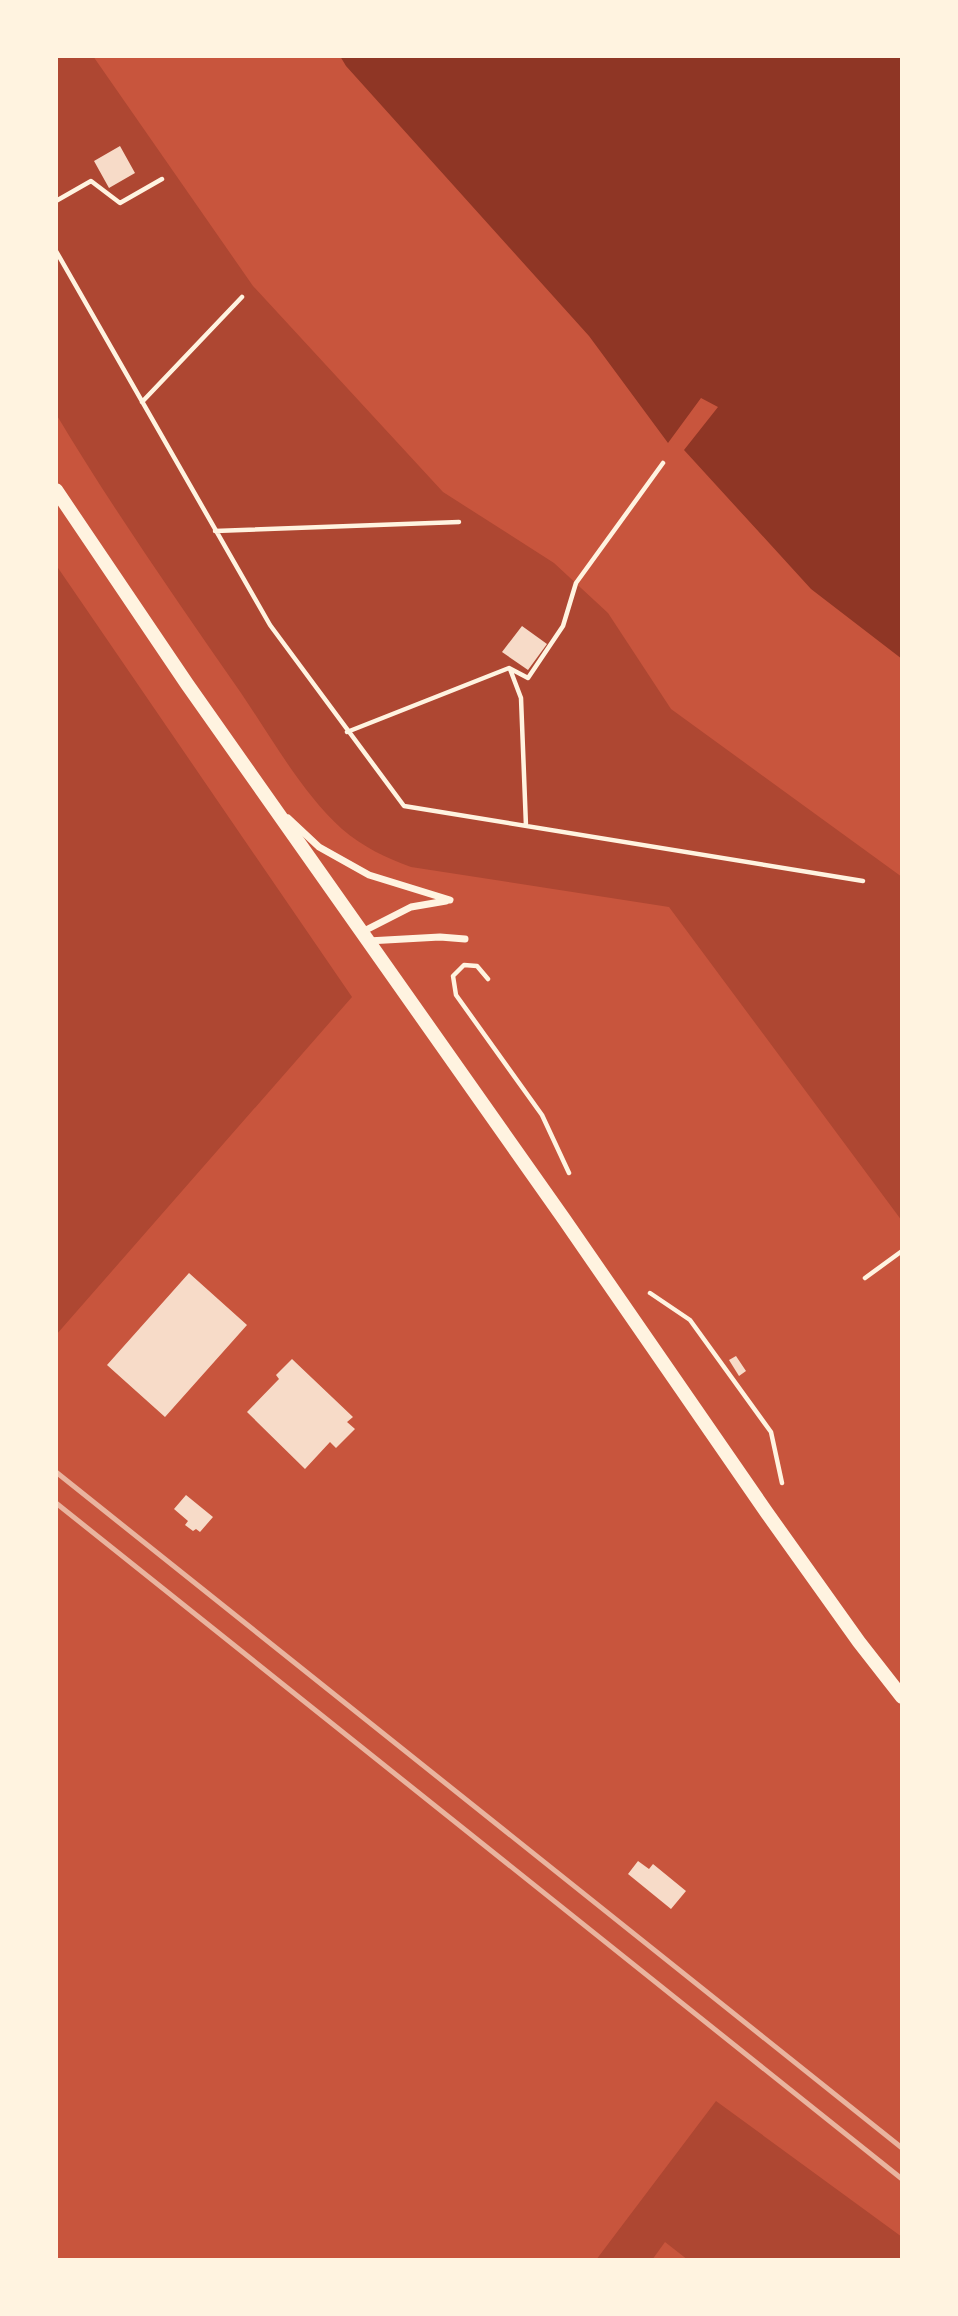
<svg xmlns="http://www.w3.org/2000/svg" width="958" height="2316" font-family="Inter,sans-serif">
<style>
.green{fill:#ae4732}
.water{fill:#8f3625}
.building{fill:#f7dbc8}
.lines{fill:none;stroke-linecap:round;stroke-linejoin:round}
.path{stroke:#fff3e0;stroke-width:4.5}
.minor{stroke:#fff3e0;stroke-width:7}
.secondary{stroke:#fff3e0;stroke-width:14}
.rail{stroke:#e9b49f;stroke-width:5}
</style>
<rect width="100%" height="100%" fill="#c8553d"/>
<path class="green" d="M56 56H93L253 286 443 492 554 563 608 613 671 709 902 877V1221L669 907 411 867C386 858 363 847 342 829 302 793 271 737 241 693 177 601 113 509 56 414Z
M56 565 352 997 56 1335Z
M716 2101 902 2237V2260H688L665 2242 652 2260H596Z"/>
<path class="water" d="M340 56H902V659L811 589 684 450 718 407 701 398 668 443 589 336 346 66Z"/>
<path class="building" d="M120 146 135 173 109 188 94 161Z
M522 626 547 644 528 670 502 652Z
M189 1273 247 1325 165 1417 107 1365Z
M736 1356 746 1371 739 1376 729 1360Z
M292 1359 353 1417 347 1422 355 1429 336 1448 330 1442 305 1469 247 1412 279 1379 276 1375Z
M186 1495 213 1517 200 1532 196 1529 193 1531 185 1525 188 1521 174 1509Z
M638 1861 649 1869 653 1864 686 1891 671 1909 628 1874Z"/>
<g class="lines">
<path class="path" d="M56 201 91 181 120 203 162 179
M56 251 270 625 404 806 863 881
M142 402 242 297
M215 531 459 522
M510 669 521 698 526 826
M347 732 509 668 528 678 563 626 576 583 663 463
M488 979 477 966 464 965 453 976 456 995 542 1115 569 1173
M865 1278 902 1251
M650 1293 690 1320 771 1432 782 1483"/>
<path class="minor" d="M288 818 319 847 369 875 450 900
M362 932 411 907 446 901
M368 941 440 937 465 939"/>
<path class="secondary" d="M56 490 187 684 564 1219 767 1513 859 1642 902 1697"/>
<path class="rail" d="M56 1472 902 2148
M56 1503 902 2179"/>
</g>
<rect width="958" height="2316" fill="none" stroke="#fff3e0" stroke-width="116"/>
</svg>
